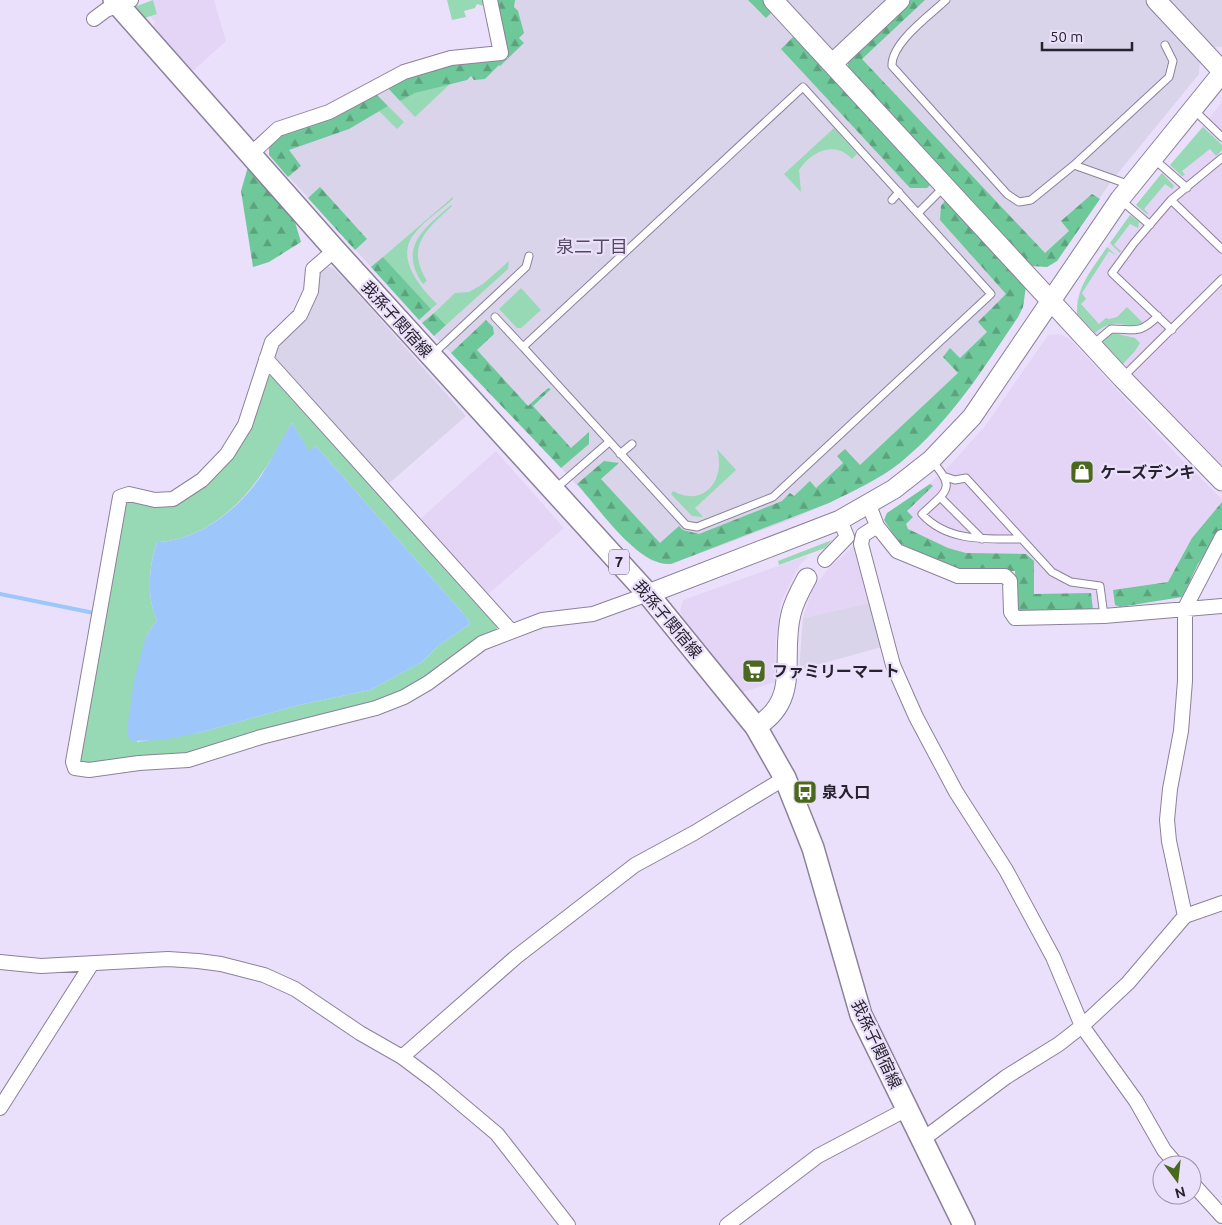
<svg xmlns="http://www.w3.org/2000/svg" width="1222" height="1225" font-family="Ubuntu,'Noto Sans JP',sans-serif">
<style>
.built{fill:#e4d5f7}
.industrial{fill:#d9d4ea}
.grass{fill:#96d9b4;fill-rule:evenodd}
.forest{fill:url(#forest-firs)}
.water{fill:#9dc6fb}
.lines{fill:none;stroke-linecap:round;stroke-linejoin:round}
.stream{stroke:#9dc6fb;stroke-width:4}
.lane-casing{stroke:#8c819a;stroke-width:9}
.street-casing{stroke:#8c819a;stroke-width:16}
.secondary-casing{stroke:#8c819a;stroke-width:21}
.primary-casing{stroke:#8c819a;stroke-width:24}
.lane{stroke:#fff;stroke-width:7}
.street{stroke:#fff;stroke-width:14}
.secondary{stroke:#fff;stroke-width:19}
.primary{stroke:#fff;stroke-width:21}
.labels{text-anchor:middle;stroke-width:4.5;stroke-linejoin:round;paint-order:stroke}
.shield{fill:#ebe0fb;stroke:#625c6b;stroke-width:1}
.shield-label{font-size:15px;font-weight:bold;fill:#27232d}
.street-label{font-size:16px;fill:#27232d;stroke:#ebe0fb}
.poi-label{font-size:16px;font-weight:bold;fill:#27232d;stroke:#ebe0fb;text-anchor:start}
.neighbourhood-label{font-size:18px;fill:#534960;stroke:#ebe0fb}
</style>
<defs>
<pattern id="forest-firs" width="22" height="20" patternUnits="userSpaceOnUse" patternTransform="scale(1.25)"><rect width="22" height="20" fill="#6fc899"/><path d="M5 1l3.5 6h-7zM16 11l3.5 6h-7z" fill="#5ba27d"/></pattern>
</defs>
<rect width="100%" height="100%" fill="#ebe0fb"/>
<path class="built" d="M153 0H214L226 41 193 71 153 27 155 22 150 16 157 14Z
M1222 102V468L1077 314V299L1081 287 1110 243 1162 173 1174 161Z
M1059 334 1069 338 1181 459 1222 499V530L1198 564 1182 597 1093 610 1020 611 1016 605 1015 571 960 569 884 520 887 513 920 492 951 464 985 426 1048 335Z
M496 451 564 528 485 597 418 521Z
M858 542 874 602 803 618 812 590 827 570Z
M809 555 799 566 781 602 776 639 775 682 741 693 683 622 680 610 683 600Z"/>
<path class="industrial" d="M496 0H763L947 198 1025 298 1018 317 973 384 935 430 900 463 854 491 795 518 671 564 652 561 636 550 511 413 433 335 269 155 406 76 456 63 508 58Z
M782 0H891L839 49H827Z
M910 0H1145L1200 58 1199 74 1110 183 1057 261 1047 267 1032 266 848 72Z
M1165 0H1222V47H1209Z
M326 266 333 268 349 284 466 416 386 486 272 360 278 344 287 338 305 317 319 274Z
M874 602 885 646 799 670 803 618Z"/>
<path class="grass" d="M153 0 157 14 145 18 134 7Z
M447 0H485L484 6 477 4 475 8 464 11 466 17 452 20Z
M452 82 415 117 400 101 415 93Z
M388 106 404 122 397 129 379 111Z
M1203 127 1222 145V150L1216 156 1210 149 1182 171 1185 175 1182 176 1170 165Z
M834 128 857 154 852 159C834 140 811 152 799 170L801 192 784 174Z
M1162 173 1174 186 1172 189 1165 184 1144 209 1149 214H1147L1136 205Z
M453 197V199C441 210 425 220 415 233 394 257 420 287 437 304L431 309 383 257Z
M451 205 452 206C427 229 405 246 427 281L423 284C397 247 425 228 451 205Z
M1130 215 1139 222 1138 228 1130 224 1114 245 1121 251 1120 253 1110 243Z
M1107 247 1117 256 1109 251 1082 293 1086 299 1081 304 1099 324 1106 318 1109 319 1117 317 1127 307 1143 323C1128 332 1118 314 1095 333L1077 314C1077 285 1092 270 1107 247Z
M509 261 508 269 446 325 434 313 455 293 469 292 483 284Z
M521 288 541 310 521 328H517L499 309Z
M1113 333 1135 338 1140 343 1135 351 1123 364 1102 341Z
M266 376H273L498 626 496 631 455 653 401 695 187 756 80 764 77 763 124 504 128 500 158 506 207 482ZM292 423 309 452 316 446 468 619 470 624 438 646 422 662 370 690 299 705 198 733 137 742 146 636 157 620C146 597 149 566 157 542 198 541 237 510 260 476 272 460 281 441 292 423Z
M717 449 736 470 695 508 703 517 692 516 671 494 673 491C704 508 726 480 717 449Z
M832 540 825 548 779 565 778 561Z"/>
<path class="forest" d="M496 0H515L514 7 518 11 524 33 519 38 524 43 500 66 499 65 485 79 474 80 471 76 467 80 415 93 400 101 387 87C424 66 466 62 508 58Z
M748 0H763L773 11 766 18Z
M910 0H925L862 59 1045 253 1069 231 1061 221 1092 194 1100 199 1057 261 1047 267 1032 266 848 72V59Z
M795 35 932 183 927 188H910L781 49Z
M375 93 388 106 349 129 289 150 301 166 288 177 269 155V145L281 134Z
M249 163 292 212 301 242 269 262 253 267 241 191Z
M320 187 367 239 355 250 308 198Z
M947 198 1026 286 1023 307 1018 317C983 369 950 422 901 462 880 479 853 491 829 503L671 564C638 567 598 507 577 484L604 461 619 463 601 479 660 543 679 526 683 530 699 534 782 501 790 493 794 496 810 481 816 488 843 463 837 456 845 449 860 465 958 373 943 357 950 348 960 358 987 332 978 322 1006 294 940 220 941 206Z
M383 257 431 309 419 320 371 267Z
M434 313 446 325 434 336 422 323Z
M486 320 493 327 494 334 477 350 528 406 548 388 551 389 533 406 571 448 589 432V444L561 468 451 353Z
M930 484 933 486 907 511 913 517 906 524 908 529 948 548 966 553 1026 554 1034 561V594L1091 593 1093 610 1043 613 1020 611 1016 605 1015 571 960 569 950 566 899 543 884 520 887 513Z
M1222 502V530L1198 564 1182 597 1120 607 1115 605 1113 590 1168 582 1192 538Z"/>
<path class="water" d="M292 423 309 451 316 446 468 619 470 624 438 646 422 662 370 690 299 705 198 733 163 740 132 741 128 737 127 730 134 681 146 636 157 620C146 597 149 567 157 542 198 541 238 510 261 476 272 459 281 440 292 423Z"/>
<g class="lines">
<path class="stream" d="M0 594 94 613"/>
<g class="lane-casing">
<path id="lane" d="M946 0C929 16 891 43 892 66L1007 194 1019 202 1031 200 1074 165 1169 77 1173 61 1165 45
M803 87 991 294 773 497 697 527 686 525 523 347Z
M1194 110 1222 137
M1154 159 1187 188
M1074 165 1130 185
M892 200 899 192
M1171 200 1222 249
M1122 201 1150 225
M918 213 943 188
M495 317 523 347
M1172 330 1112 273 1134 243 1171 200 1222 158
M1092 345 1111 329C1135 329 1139 335 1158 316
M433 354 526 267 529 256
M1123 377 1222 279
M620 454 632 444
M931 460C957 489 947 490 922 514 947 542 987 539 1021 539
M946 477 955 480 966 478 1052 572 1071 582 1100 586 1104 616
M555 489 609 442
M940 497 982 539"/>
</g>
<g class="street-casing">
<path id="street" d="M94 19 106 10 131 0
M251 154 278 129 329 112 404 72 451 58 501 53 490 0
M335 250 313 269 311 291 300 315 272 342 245 425 227 454 202 480 173 499 155 500 129 494 120 497 73 762 75 768 89 770 139 763 188 760 261 737 376 708 404 697 428 683 482 643 542 620 593 614 648 594
M266 359 511 631
M869 505 877 526 897 551 958 576H1005L1010 581 1011 612 1015 618 1104 616 1222 606
M877 526 863 535 861 544 893 665 916 717 956 792 1006 870 1053 957 1082 1026 1136 1101 1164 1150 1177 1165
M825 560 847 537 840 520
M1185 916 1169 841 1167 820 1170 789 1181 731 1185 681V608L1222 537
M0 962 41 966 168 959 198 961 221 964 264 975 295 989 360 1033 402 1057 434 1081 497 1134 568 1225
M402 1057 516 957 635 865 694 833 785 778
M0 1108 91 965
M922 1140 1006 1077 1059 1044 1082 1026 1128 983 1185 916 1222 903
M1192 1183 1222 1216
M727 1225 818 1156 907 1109"/>
</g>
<g class="secondary-casing">
<path id="secondary" d="M773 0 1122 378 1222 481
M1156 0 1222 71
M832 64 900 0
M648 594 840 520 894 489 931 460 972 417 1120 199 1222 73
M756 727C802 699 780 657 791 614 794 601 801 589 807 578"/>
</g>
<g class="primary-casing">
<path id="primary" d="M114 0 335 250 648 594 756 727 785 778 813 848 861 1015 964 1225"/>
</g>
<use href="#lane" class="lane"/>
<use href="#street" class="street"/>
<use href="#secondary" class="secondary"/>
<use href="#primary" class="primary"/>
</g>
<defs>
<g id="shop-square" transform="scale(1.25)"><rect x="-9" y="-9" width="18" height="18" rx="4" fill="#4a691f" stroke="#ebe0fb"/><path d="M-5-2.5h2.3a2.7 3.5 0 0 1 5.4 0H5L5.5 6h-11ZM-1.5-2.5h3a1.5 2.3 0 0 0-3 0Z" fill="#fff"/></g>
<g id="supermarket-square" transform="scale(1.25)"><rect x="-9" y="-9" width="18" height="18" rx="4" fill="#4a691f" stroke="#ebe0fb"/><path d="M-6-5.5h2.5l.6 2H6L4.5 2H-2.5L-4.4-4H-6ZM-1.5 3.2a1.3 1.3 0 1 0 .1 0ZM3 3.2a1.3 1.3 0 1 0 .1 0Z" fill="#fff"/></g>
<g id="bus-square" transform="scale(1.25)"><rect x="-9" y="-9" width="18" height="18" rx="4" fill="#4a691f" stroke="#ebe0fb"/><path d="M-5-6H5V4H4V6H2V4H-2V6H-4V4H-5ZM-3.5-4V0h7V-4ZM-3.5 1.2v1.5H-2V1.2ZM2 1.2v1.5H3.5V1.2Z" fill="#fff"/></g>
</defs>
<g fill-rule="evenodd">
<use href="#shop-square" x="1082" y="472"/>
<use href="#supermarket-square" x="754" y="671"/>
<use href="#bus-square" x="805" y="792"/>
</g>
<g class="labels">
<rect class="shield" x="609" y="549.5" width="20" height="25" rx="4"/>
<g class="shield-label">
<text x="619" y="567">7</text>
</g>
<g class="street-label">
<text transform="translate(397 319) rotate(48)" y="6">我孫子関宿線</text>
<text transform="translate(668 619) rotate(50)" y="6">我孫子関宿線</text>
<text transform="translate(877 1044) rotate(65)" y="6">我孫子関宿線</text>
</g>
<g class="poi-label">
<text x="1100" y="478">ケーズデンキ</text>
<text x="772" y="677">ファミリーマート</text>
<text x="822" y="798">泉入口</text>
</g>
<g class="neighbourhood-label">
<text x="592" y="253">泉二丁目</text>
</g>
</g>
<g transform="translate(1177 1180) rotate(165)"><circle r="24" fill="#ebe0fb" stroke="#9d94a9"/>
<path d="M0-4L9 19L0 12L-9 19Z" fill="#4a691f"/>
<text y="-8" font-size="14" font-weight="bold" text-anchor="middle" fill="#27232d">N</text>
</g>
<path d="M1042 42v8h90v-8" fill="none" stroke="#27232d" stroke-width="2.5"/>
<text x="1050" y="42" font-size="15" fill="#27232d" stroke="#ebe0fb" stroke-width="4" paint-order="stroke">50 m</text>
</svg>
